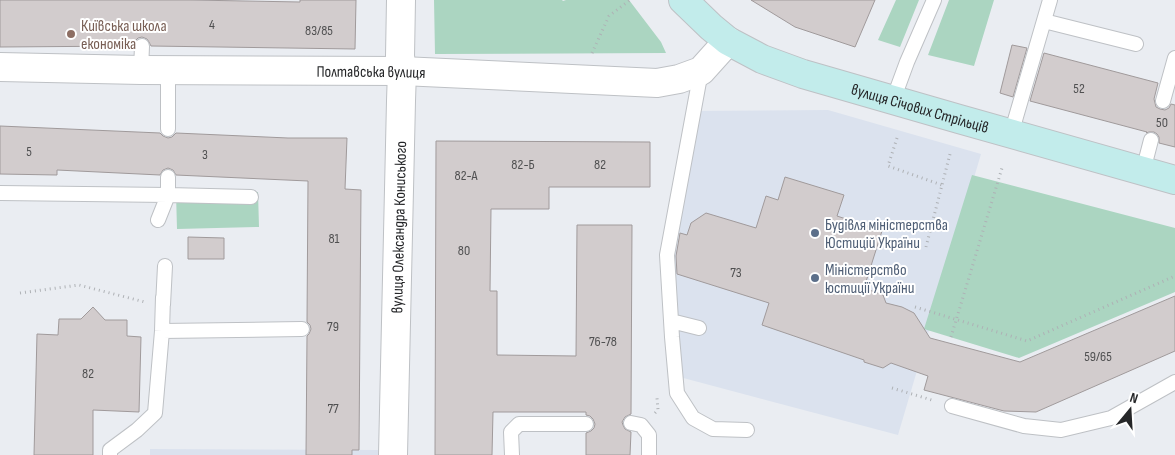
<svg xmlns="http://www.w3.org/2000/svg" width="1175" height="455" font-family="'Sofia Sans Condensed',sans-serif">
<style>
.built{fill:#dbe2ee}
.green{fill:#abd5c1}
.building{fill:#d2cccd;stroke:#a09a9b}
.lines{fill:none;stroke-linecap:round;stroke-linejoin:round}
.lane-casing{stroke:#bec1c5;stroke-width:16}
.street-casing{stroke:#bec1c5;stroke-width:30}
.secondary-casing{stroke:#bec1c5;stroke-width:30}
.path{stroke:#aeb1b5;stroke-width:3;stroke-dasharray:1 4;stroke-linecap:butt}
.lane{stroke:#fff;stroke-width:14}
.street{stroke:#fff;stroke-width:28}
.secondary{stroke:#c2eceb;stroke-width:28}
.education-dot{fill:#8d6e63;stroke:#fff;stroke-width:2}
.service-dot{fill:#5c6f8a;stroke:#fff;stroke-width:2}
.labels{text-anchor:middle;stroke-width:4;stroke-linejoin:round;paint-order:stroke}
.number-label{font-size:14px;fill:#505051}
.education-label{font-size:16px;fill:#785e54;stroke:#fff;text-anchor:start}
.street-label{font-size:16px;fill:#252628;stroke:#fff}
.service-label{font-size:16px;fill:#4e5e75;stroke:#fff;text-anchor:start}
</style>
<rect width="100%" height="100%" fill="#eaedf2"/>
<path class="built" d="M828 110 981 154 898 435 672 375 663 251 687 111Z
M150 449 378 450V455H150Z"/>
<path class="green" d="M434 0H562L563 1 566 0H629L661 42 666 53 435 54Z
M896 0H919L900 47 878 40Z
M949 0H994L974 66 928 55Z
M972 175 1175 228V292L1019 358 924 329Z
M258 192 259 227 177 229 176 193Z"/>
<path class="building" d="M0 0H191L300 2V0H356L355 49 151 46 149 42 147 39 142 37 138 38 135 41 133 46 0 47Z
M751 0H875L855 47 795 27Z
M1012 45 1027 48 1013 97 1000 93Z
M1044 53 1158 83 1154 99 1156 107 1160 109 1165 110 1169 108 1171 104 1175 105V147L1159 143V137L1157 134 1154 132H1149L1146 133 1147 132 1030 101Z
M0 126 160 133 163 136 168 138 172 137 176 133 288 138H347L345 189 361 190 359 450H352V455H306L307 336 309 334 311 329 310 325 307 322 308 181 176 175 173 170 168 168 163 170 160 175 57 170V175L0 174Z
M436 141 650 142V187H549V209H491L490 291H497V355L576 356 577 225H632L631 414 625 417 622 422 623 425 625 429 631 432 630 455H586V433L591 431 594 428 595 424 593 419 590 416 586 415V412H493L492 455H435Z
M785 177 844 195 837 216 882 231 864 288 883 295 886 303 902 307 914 313 930 338 1020 362 1175 296V351L1036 412 1004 411 924 390 928 376 891 363 883 368 864 362V360L762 325 769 303 677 274 676 256 680 233 687 235 691 223 706 213 756 228 766 196 778 200Z
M188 237 224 238V259H188Z
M93 307 105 320H127V336L141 337 139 412 93 410V455H34L37 334 58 335 59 319H81Z"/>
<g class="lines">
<g class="lane-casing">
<path id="lane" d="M1044 21 1136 44
M141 70 142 46
M168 70V129
M701 71 667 255 672 337 677 393 693 418 713 429 747 430
M893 100 907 62 934 0
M1163 101 1175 58
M1011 134 1050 0
M1143 171 1151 140
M168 177V195L251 197
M0 193 168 195 158 220
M163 305 165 266
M671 321 699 328
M162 331 302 329
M952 406 1024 426 1061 430 1111 418 1175 382
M631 423 641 425 649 435V455
M110 455V450L137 430 155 413 162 331 163 297
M512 455 511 432 519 424H586"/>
</g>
<g class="street-casing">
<g id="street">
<path id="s1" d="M0 67 141 70 402 71 657 83 679 79 701 71 728 41"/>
<path id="s2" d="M393 455 401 101 402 71 400 56 401 0"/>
</g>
</g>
<g class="secondary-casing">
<g id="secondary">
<path id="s3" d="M683 0 711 27 728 41 762 59 803 74 959 119 1175 180"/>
</g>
</g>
<path class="path" d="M592 53 609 16 630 0
M897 138 888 166 942 185
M926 247 950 154
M20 293 79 285 145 302
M915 307 1027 341 1175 276
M951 337 1002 168
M892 388 935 401
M655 413 658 410 657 398"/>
<use href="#lane" class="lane"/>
<use href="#street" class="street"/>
<use href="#secondary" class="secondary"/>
</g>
<circle class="education-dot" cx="71" cy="34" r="5"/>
<g class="service-dot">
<circle cx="815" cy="233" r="5"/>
<circle cx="815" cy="278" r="5"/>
</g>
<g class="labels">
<g class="number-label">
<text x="212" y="29">4</text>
<text x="319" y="35">83/85</text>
<text x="1079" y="93">52</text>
<text x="1162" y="127">50</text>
<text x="29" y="156">5</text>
<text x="205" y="159">3</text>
<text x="523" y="169">82-Б</text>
<text x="600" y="169">82</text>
<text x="466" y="180">82-А</text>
<text x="334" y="243">81</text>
<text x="464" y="255">80</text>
<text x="736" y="277">73</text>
<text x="333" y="331">79</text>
<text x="603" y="346">76-78</text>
<text x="1098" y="361">59/65</text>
<text x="88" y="378">82</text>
<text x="333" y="413">77</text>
</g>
<g class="education-label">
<text x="81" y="31">Київська школа<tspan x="81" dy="18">економіка</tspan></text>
</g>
<g class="street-label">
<text dy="6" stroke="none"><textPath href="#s1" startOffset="371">Полтавська вулиця</textPath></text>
<text dy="6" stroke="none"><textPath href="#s3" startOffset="265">вулиця Січових Стрільців</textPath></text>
<text dy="6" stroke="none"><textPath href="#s2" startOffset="228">вулиця Олександра Кониського</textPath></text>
</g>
<g class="service-label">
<text x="825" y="230">Будівля міністерства<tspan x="825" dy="18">Юстицій України</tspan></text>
<text x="825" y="275">Міністерство<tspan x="825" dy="18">юстиції України</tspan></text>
</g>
</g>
<g transform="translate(1130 410) rotate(18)" stroke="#ffffff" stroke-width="4" paint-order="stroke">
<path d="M0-4L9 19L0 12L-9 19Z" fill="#252628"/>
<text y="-8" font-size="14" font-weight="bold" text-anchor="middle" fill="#252628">N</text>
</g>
</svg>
